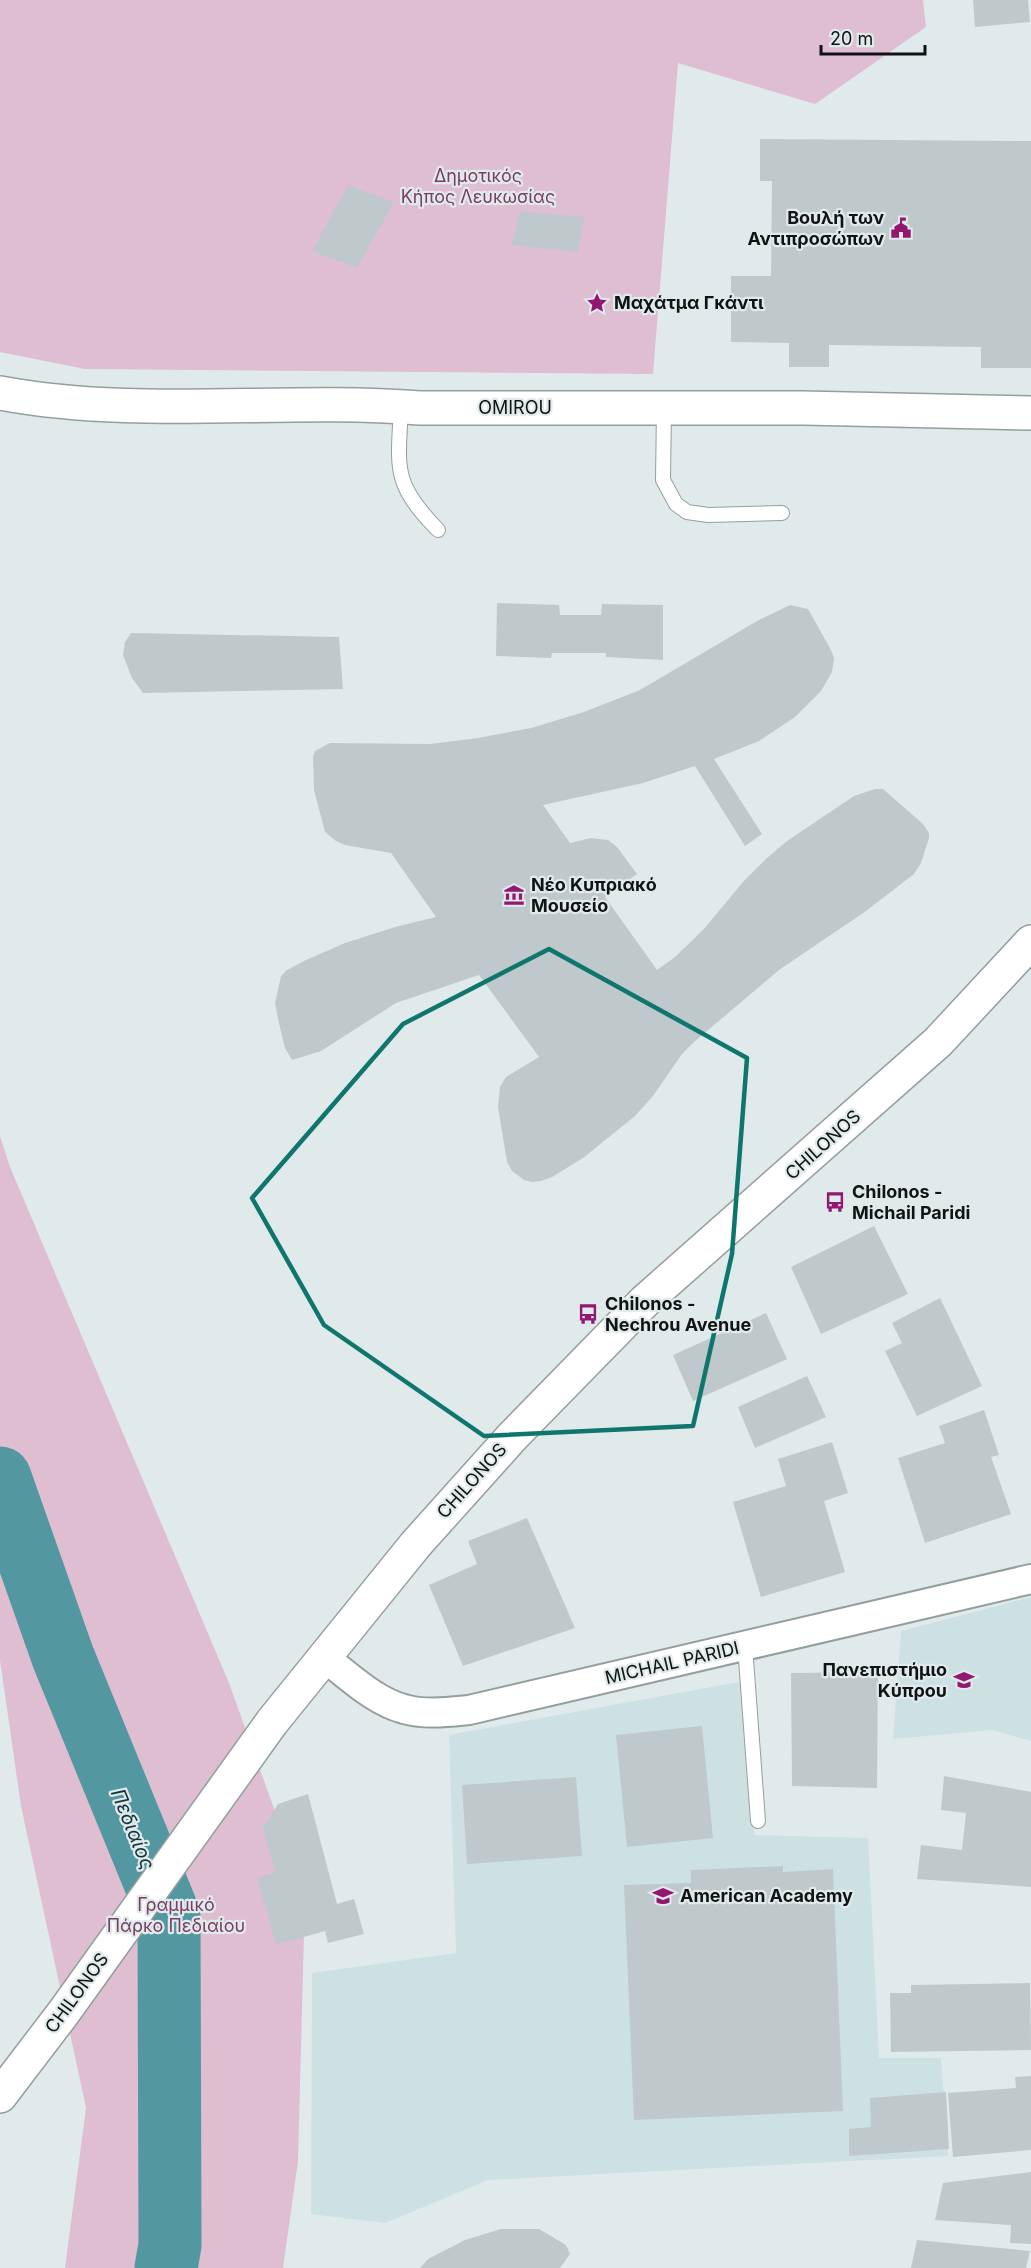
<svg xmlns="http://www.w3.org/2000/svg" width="1031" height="2268" font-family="Inter,sans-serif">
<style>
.built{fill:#cde1e3}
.green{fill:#debed0}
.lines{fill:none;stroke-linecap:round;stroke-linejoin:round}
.river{stroke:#5397a1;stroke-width:63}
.building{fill:#bfc9cb}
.service-casing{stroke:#949e9f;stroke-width:16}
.minor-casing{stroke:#949e9f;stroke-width:32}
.secondary-casing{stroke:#949e9f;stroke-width:36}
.service{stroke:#fff;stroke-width:14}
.minor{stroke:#fff;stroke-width:28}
.secondary{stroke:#fff;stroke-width:33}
.marked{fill:none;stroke:#0f766e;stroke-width:4.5;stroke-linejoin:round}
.labels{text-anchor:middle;stroke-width:4.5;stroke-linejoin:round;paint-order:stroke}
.park-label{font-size:18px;fill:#7b3d65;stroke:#e0eaeb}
.poi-label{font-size:18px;font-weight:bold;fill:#101313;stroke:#e0eaeb;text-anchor:start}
.street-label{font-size:18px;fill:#101313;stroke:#e0eaeb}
.water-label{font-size:20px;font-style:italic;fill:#13353a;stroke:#e0eaeb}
</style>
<rect width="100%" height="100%" fill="#e0eaeb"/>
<path class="built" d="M1031 1597V1741L992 1730 893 1739 901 1631Z
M744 1681 754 1835 868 1838 879 2058H941L948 2156 488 2180 385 2223 311 2214 312 1973 456 1953 449 1735Z"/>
<path class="green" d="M0 0H923L926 27 815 104 678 63 653 374 85 369 0 352Z
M0 1136 10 1167 229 1683 305 1895 298 2161 283 2268H65L86 2108 21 1806 0 1660Z"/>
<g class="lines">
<path class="river" d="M0 1478 63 1657 169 1916 170 2245 166 2268"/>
</g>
<path class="building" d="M973 0H1028L1030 22 975 27Z
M760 139 1031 141V368H981V347L829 345V367H789V343L731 342V276H771L772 181H760Z
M348 185 394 202 357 268 312 251Z
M520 211 584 217 578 252 512 245Z
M497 603 559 605 560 615H601L602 604 663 605V660L606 657V653H552L551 658 496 656Z
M790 605 808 609 831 650 834 658 832 672 821 691 795 717 759 741 714 759 762 834 745 846 695 766 643 783 543 805 570 843 591 838 608 840 617 847 637 874 605 897 657 970 675 957 704 929 743 882 767 858 787 841 854 796 875 789H883L923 824 929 833V838L921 863 914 874 866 911 779 970 694 1042 682 1054 653 1096 635 1116 583 1158 552 1177 541 1181 532 1182 524 1180 512 1171 507 1162 498 1107 500 1087 506 1077 539 1057 479 975 396 1003 321 1051 292 1060 285 1048 278 1019 275 1003 281 976 287 970 306 960 345 943 395 927 436 917 391 853 345 845 336 841 325 832 314 790 313 756 315 751 330 743 430 744 478 738 531 728 584 712 640 690 757 621Z
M131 633 339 637 343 689 143 693 132 678 123 655 125 642Z
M874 1226 908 1294 821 1334 791 1267Z
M940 1298 982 1386 917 1416 885 1351 902 1343 892 1323Z
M766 1313 787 1359 693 1401 673 1355Z
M807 1376 826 1417 755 1448 738 1407Z
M984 1410 999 1455 991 1457 1011 1514 925 1543 898 1458 945 1443 939 1426Z
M832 1442 848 1493 824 1501 845 1572 761 1597 733 1502 786 1486 778 1459Z
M527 1518 575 1628 463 1666 429 1585 477 1564 468 1541Z
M878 1672 877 1788 792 1786 791 1673Z
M702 1726 713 1838 627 1847 616 1735Z
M944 1776 1031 1792V1887L917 1879 921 1845 962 1850 966 1813 941 1810Z
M576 1777 582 1856 467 1864 462 1785Z
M308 1794 337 1904 354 1899 364 1934 328 1943 325 1931 276 1945 257 1878 275 1873 263 1828 278 1804Z
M783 1866V1872L833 1869 843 2111 634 2120 624 1885 691 1883V1870Z
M1030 1983 1031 2050 891 2052 890 1993H911V1985Z
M1031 2076V2150L953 2157 948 2093 1016 2088 1015 2077Z
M946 2092 949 2149 849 2156V2129L871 2127 870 2098Z
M1031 2172V2244L1010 2243 1011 2225 935 2220 943 2183Z
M501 2229H539L566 2245 570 2254 560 2268H420L428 2259 465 2240Z
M917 2240 1030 2251 1026 2268H911Z"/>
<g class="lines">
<g class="service-casing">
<path id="service" d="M401 407C398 469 392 483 438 530
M664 408 663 480 676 504 687 512 708 515 782 513
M745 1646 758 1821"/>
</g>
<g class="minor-casing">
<path id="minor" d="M325 1658C349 1676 374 1701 404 1709 424 1715 448 1712 469 1710L1031 1579"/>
</g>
<g class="secondary-casing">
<path id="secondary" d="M0 393C139 419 280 397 420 408H803L1031 413
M0 2096 64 2012 272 1722 416 1544 512 1437 645 1301 938 1042 1031 942"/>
</g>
<use href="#service" class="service"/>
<use href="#minor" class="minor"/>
<use href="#secondary" class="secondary"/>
</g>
<path class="marked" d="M549 949 747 1058 732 1254 693 1426 484 1436 324 1325 252 1198 403 1024Z"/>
<defs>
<g id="civic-bare" transform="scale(1.62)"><path d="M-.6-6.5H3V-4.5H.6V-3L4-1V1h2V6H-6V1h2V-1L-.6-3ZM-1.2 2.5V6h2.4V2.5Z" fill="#931671" stroke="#e0eaeb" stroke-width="2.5" paint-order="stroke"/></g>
<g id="sight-bare" transform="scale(1.62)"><path d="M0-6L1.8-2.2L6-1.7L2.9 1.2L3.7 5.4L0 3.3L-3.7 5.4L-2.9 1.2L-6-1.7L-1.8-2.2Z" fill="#931671" stroke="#e0eaeb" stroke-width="2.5" paint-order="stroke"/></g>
<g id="museum-bare" transform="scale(1.62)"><path d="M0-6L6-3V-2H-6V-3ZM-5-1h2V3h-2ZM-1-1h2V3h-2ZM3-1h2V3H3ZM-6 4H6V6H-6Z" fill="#931671" stroke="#e0eaeb" stroke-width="2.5" paint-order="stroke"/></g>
<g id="bus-bare" transform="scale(1.62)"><path d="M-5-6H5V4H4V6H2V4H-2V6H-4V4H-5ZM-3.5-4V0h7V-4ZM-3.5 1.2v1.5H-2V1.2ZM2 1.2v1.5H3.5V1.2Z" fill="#931671" stroke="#e0eaeb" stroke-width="2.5" paint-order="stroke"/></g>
<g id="university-bare" transform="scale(1.62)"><path d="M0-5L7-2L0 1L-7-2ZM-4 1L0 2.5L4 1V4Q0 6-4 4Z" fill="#931671" stroke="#e0eaeb" stroke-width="2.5" paint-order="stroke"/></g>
<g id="school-bare" transform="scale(1.62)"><path d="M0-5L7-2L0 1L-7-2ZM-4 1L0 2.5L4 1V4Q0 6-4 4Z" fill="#931671" stroke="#e0eaeb" stroke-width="2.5" paint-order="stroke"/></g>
</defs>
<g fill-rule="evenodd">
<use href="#civic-bare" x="901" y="228"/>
<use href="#sight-bare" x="597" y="303"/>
<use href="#museum-bare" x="514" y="895"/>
<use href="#bus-bare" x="835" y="1202"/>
<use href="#bus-bare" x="588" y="1314"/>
<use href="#university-bare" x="964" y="1680"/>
<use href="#school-bare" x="663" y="1896"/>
</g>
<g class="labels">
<g class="park-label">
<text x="478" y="182">Δημοτικός<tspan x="478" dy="21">Κήπος Λευκωσίας</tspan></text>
<text x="176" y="1911">Γραμμικό<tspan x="176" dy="21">Πάρκο Πεδιαίου</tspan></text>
</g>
<g class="poi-label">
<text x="884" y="224" text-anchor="end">Βουλή των<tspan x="884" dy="21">Αντιπροσώπων</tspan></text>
<text x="614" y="309">Μαχάτμα Γκάντι</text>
<text x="531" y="891">Νέο Κυπριακό<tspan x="531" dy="21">Μουσείο</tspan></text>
<text x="852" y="1198">Chilonos -<tspan x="852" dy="21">Michail Paridi</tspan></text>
<text x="605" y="1310">Chilonos -<tspan x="605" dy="21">Nechrou Avenue</tspan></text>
<text x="947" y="1676" text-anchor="end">Πανεπιστήμιο<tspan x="947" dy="21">Κύπρου</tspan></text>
<text x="680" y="1902">American Academy</text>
</g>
<g class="street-label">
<text x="515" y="414">OMIROU</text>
<text transform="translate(823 1145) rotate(-42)" y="6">CHILONOS</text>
<text transform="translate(472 1481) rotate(-48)" y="6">CHILONOS</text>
<text transform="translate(672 1663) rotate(-13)" y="6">MICHAIL PARIDI</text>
<text transform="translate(77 1993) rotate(-54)" y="6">CHILONOS</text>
</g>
<g class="water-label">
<text transform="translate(133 1829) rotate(68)" y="7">Πεδιαίος</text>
</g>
</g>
<path d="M821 45v9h104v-9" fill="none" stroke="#101313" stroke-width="3"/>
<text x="830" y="45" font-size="18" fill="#101313" stroke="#e0eaeb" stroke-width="4.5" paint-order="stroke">20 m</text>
</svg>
